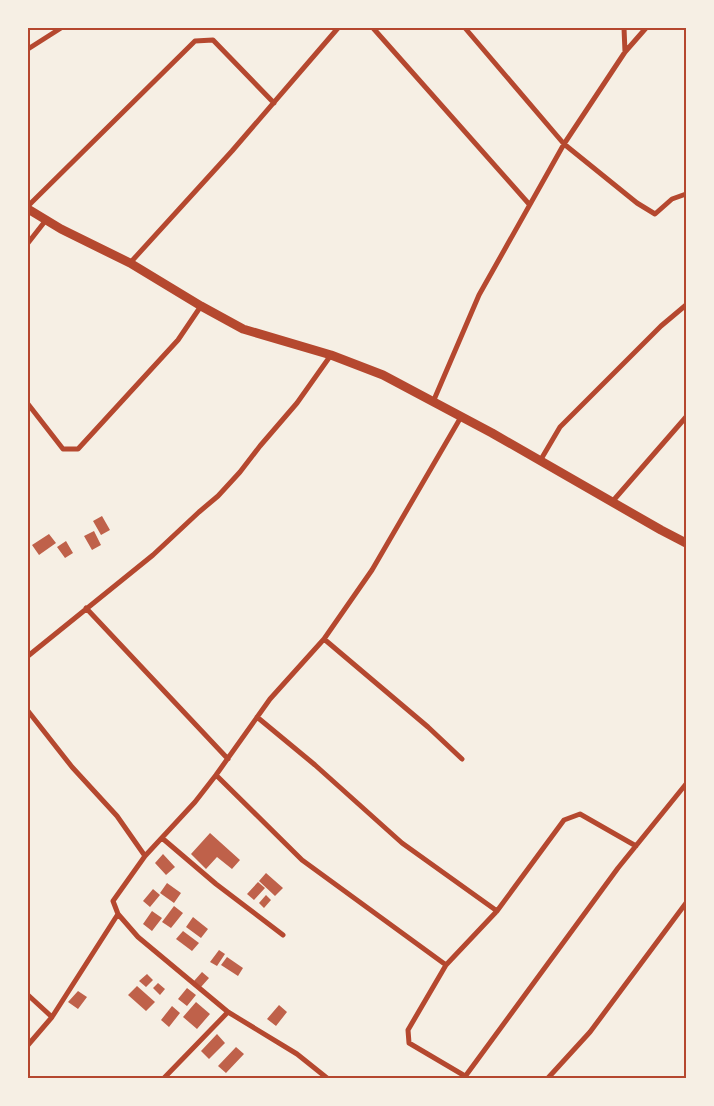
<svg xmlns="http://www.w3.org/2000/svg" width="714" height="1106" font-family="'Nunito Sans',sans-serif">
<style>
.building{fill:#bf614a}
.lines{fill:none;stroke-linecap:round;stroke-linejoin:round}
.minor{stroke:#b5482f;stroke-width:5}
.tertiary{stroke:#b5482f;stroke-width:9}
.neatline{fill:none;stroke:#b5482f;stroke-width:2}
</style>
<rect width="100%" height="100%" fill="#f6efe4"/>
<path class="building" d="M102 516 110 530 101 535 93 521Z
M94 531 101 545 92 550 84 536Z
M49 534 56 543 39 555 32 545Z
M66 541 73 553 65 558 57 547Z
M210 833 240 860 232 869 217 857 206 869 191 854Z
M163 854 175 867 166 875 155 863Z
M266 873 283 888 275 896 259 881Z
M258 882 265 888 254 900 247 894Z
M167 883 181 893 174 903 160 893Z
M153 889 160 895 150 907 143 901Z
M266 895 271 900 264 908 259 903Z
M174 906 183 913 171 928 162 922Z
M152 911 162 918 152 931 143 924Z
M193 917 208 929 201 938 186 927Z
M183 931 199 943 192 951 176 939Z
M219 950 225 954 217 966 210 962Z
M227 957 243 968 238 976 221 965Z
M202 972 209 978 201 987 194 981Z
M147 974 153 980 146 987 139 981Z
M158 983 165 989 160 995 153 988Z
M137 986 155 1002 146 1011 128 995Z
M187 988 196 995 187 1006 178 999Z
M78 991 87 997 78 1009 68 1002Z
M196 1002 210 1014 197 1029 183 1017Z
M279 1005 287 1012 276 1026 267 1019Z
M172 1006 180 1013 169 1027 161 1020Z
M217 1034 225 1043 209 1059 201 1051Z
M236 1047 244 1054 226 1073 218 1066Z"/>
<g class="lines">
<path class="minor" d="M373 28 529 204
M465 28 564 144 637 203 655 214 672 199 686 194
M28 49 61 28
M625 52 646 28
M28 206 195 41 213 40 274 103
M28 243 46 220
M130 263 232 151 338 28
M433 402 479 295 564 144 625 52 624 28
M28 404 63 449H78L178 340 201 306
M540 461 560 427 661 326 686 305
M612 502 686 417
M86 608 228 759
M324 639 428 727 462 759
M28 656 153 555 199 512 218 496 240 472 260 446 297 403 331 355
M28 711 72 767 117 816 145 856
M257 717 315 765 402 843 497 911
M216 775 302 860 446 965
M162 838 216 884 283 935
M28 995 52 1017 118 914
M28 1045 52 1017
M465 1076 409 1043 408 1030 446 965 497 911 564 820 580 814 636 846
M164 1078 228 1012
M327 1078 297 1054 228 1012 138 937 118 914 113 901 145 856 195 802 216 775 270 699 324 639 372 570 461 417
M464 1078 618 868 686 784
M548 1078 590 1032 686 903"/>
<path class="tertiary" d="M28 209 61 229 130 263 201 306 243 329 331 355 383 375 492 433 661 530 686 543"/>
</g>
<rect width="714" height="1106" fill="none" stroke="#f6efe4" stroke-width="58"/>
<rect x="29" y="29" width="656" height="1048" class="neatline"/>
</svg>
